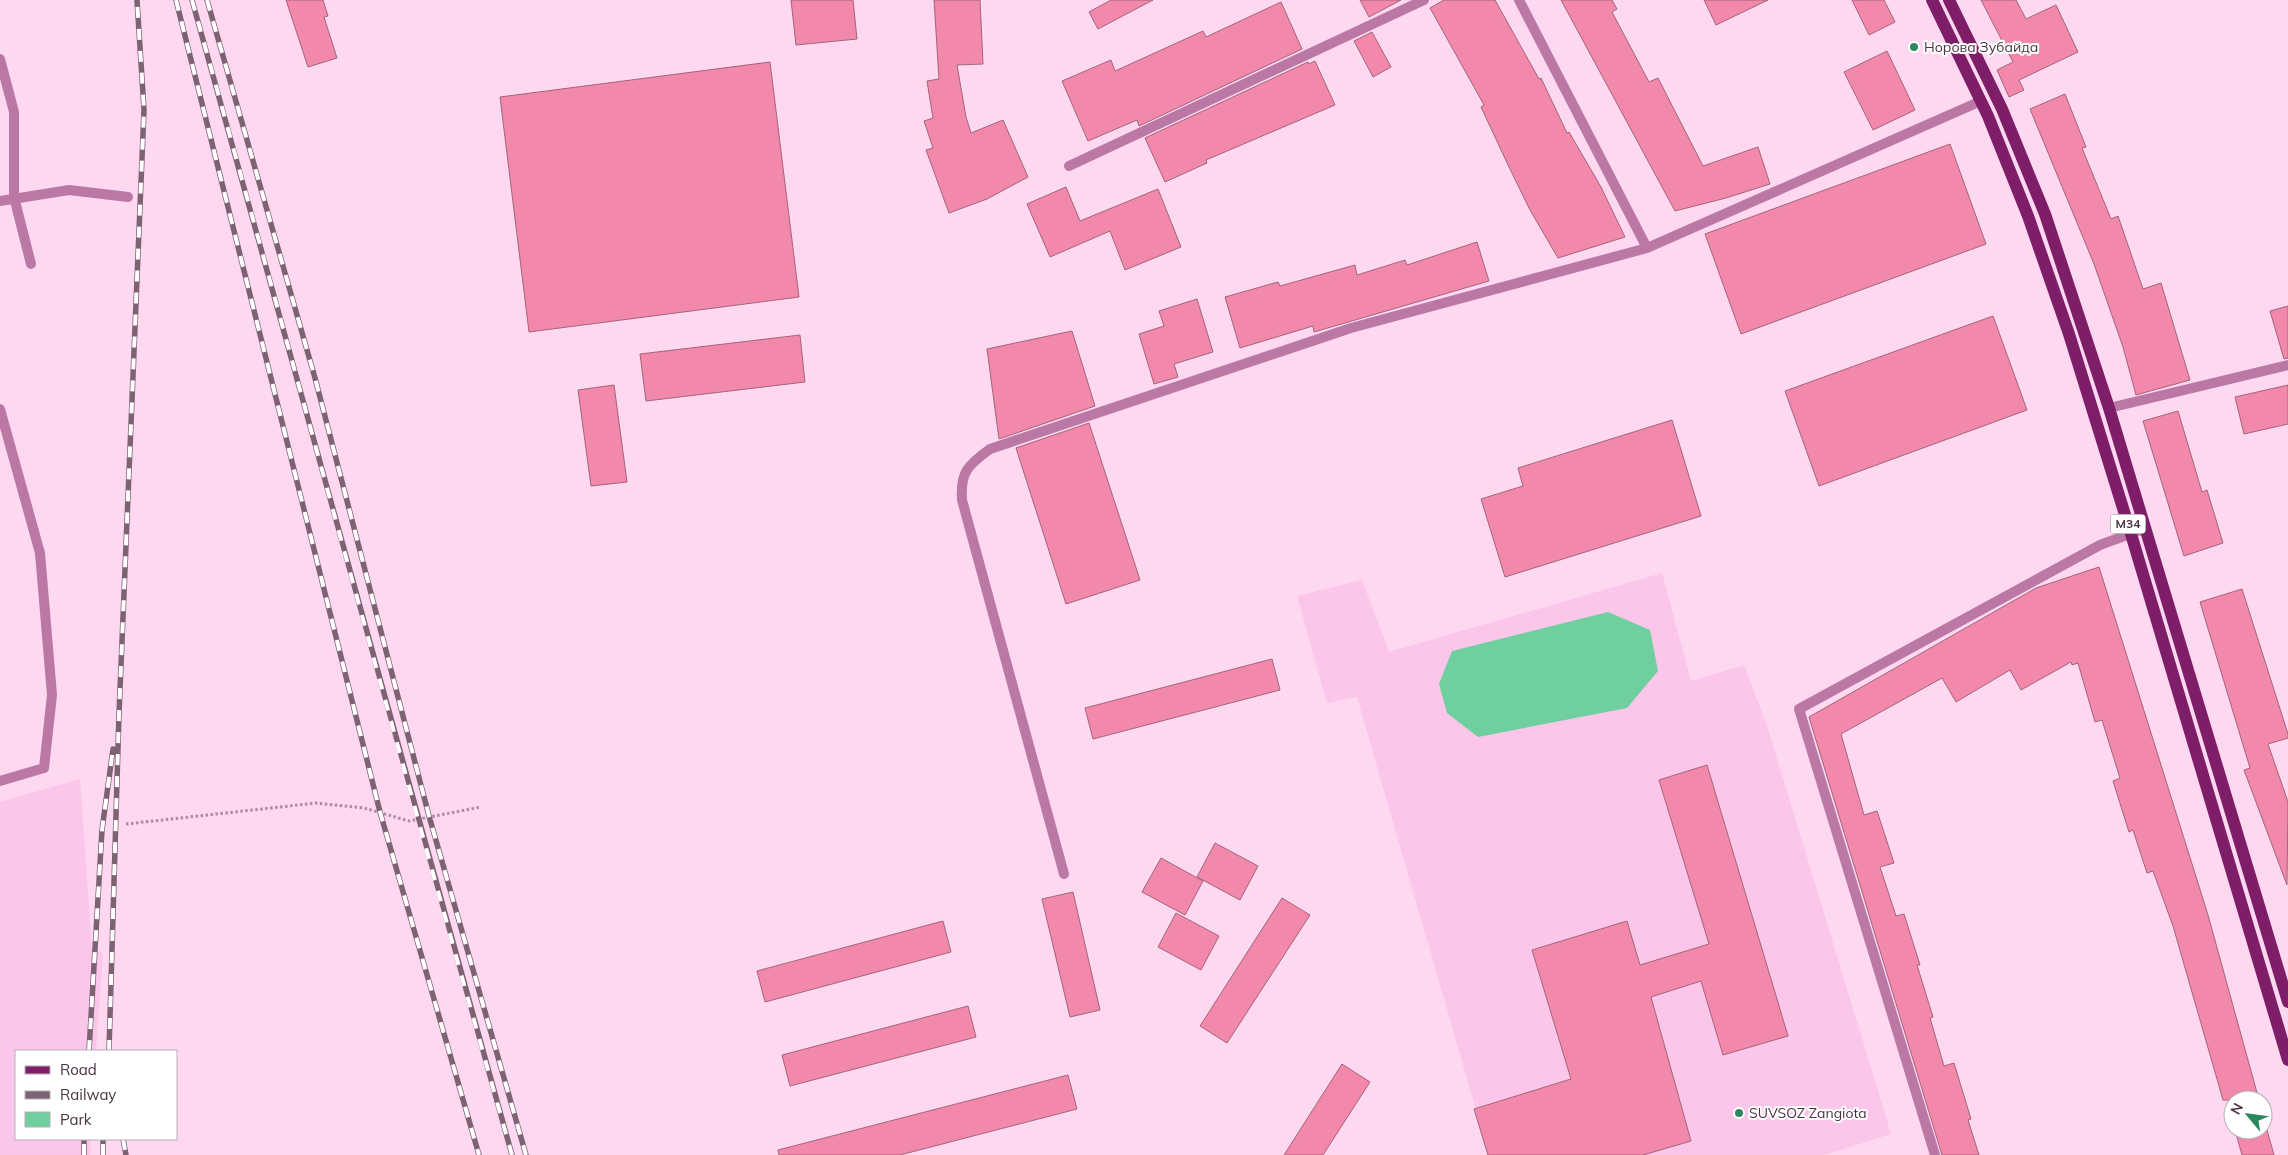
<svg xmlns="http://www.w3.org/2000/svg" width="2288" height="1155" font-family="Mulish,sans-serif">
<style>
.built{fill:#fbc6e9}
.green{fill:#6fcf9e}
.building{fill:#f289ab;stroke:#a36478}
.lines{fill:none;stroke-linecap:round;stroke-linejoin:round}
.path{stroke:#aa8b9f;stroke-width:3;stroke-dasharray:2.5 2.5;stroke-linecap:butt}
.service{stroke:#bb78a5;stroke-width:10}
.minor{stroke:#bb78a5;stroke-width:10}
.primary{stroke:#7f1e68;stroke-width:12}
.rail-casing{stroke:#7d6274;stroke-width:5.5}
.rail{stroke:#fff;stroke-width:4;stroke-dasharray:11;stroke-linecap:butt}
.poi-dot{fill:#2c875e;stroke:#fff;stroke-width:2}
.labels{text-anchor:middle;stroke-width:4;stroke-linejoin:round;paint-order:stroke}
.shield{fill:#fff;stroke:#81707b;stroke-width:1}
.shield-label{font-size:12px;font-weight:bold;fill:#4b3343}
.poi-label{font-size:14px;fill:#4b3343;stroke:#fff;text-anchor:start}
</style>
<rect width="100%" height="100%" fill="#fdd8f0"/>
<path class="built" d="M1662 573 1691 681 1744 665 1768 729 1891 1134 1824 1155H1489L1357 697 1327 703 1297 596 1362 580 1389 652Z
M80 779 92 950 103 953 96 1051H16V1139H91L90 1155H0V802Z"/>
<path class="green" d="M1608 612 1650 630 1658 671 1627 708 1478 737 1447 713 1439 684 1452 651Z"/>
<path class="building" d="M286 0H323L328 16 324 17 337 58 308 67Z
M791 0H853L857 39 796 45Z
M934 0H980L983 64 957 65 966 117 971 133 1003 120 1028 177 987 199 949 213 926 150 933 148 924 121 933 118 927 81 939 79Z
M1111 0H1153L1098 29 1089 12Z
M1360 0H1401L1369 17Z
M1444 0H1495L1539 79 1541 78 1567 133 1569 132 1601 187 1625 237 1558 258 1530 210 1509 167 1481 107 1484 105 1430 8Z
M1561 0H1612L1617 9 1612 12 1649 82 1658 78 1703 166 1758 147 1770 184 1726 198 1675 211Z
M1704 0H1768L1716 25Z
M1852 0H1884L1895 22 1869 35Z
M1981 0H2016L2026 19 2056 5 2078 52 2019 80 2024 90 2009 97 1997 70 2013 62Z
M1281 2 1302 49 1139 126 1137 120 1088 141 1062 81 1111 60 1115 71 1203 31 1206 37Z
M1372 32 1391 67 1373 77 1354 41Z
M1887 51 1915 110 1873 130 1844 72Z
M1315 61 1335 105 1206 160 1207 163 1165 182 1145 138 1308 62 1309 64Z
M770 62 799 297 529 332 500 97Z
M2065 94 2086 147 2082 148 2111 219 2118 216 2143 289 2161 283 2190 380 2136 395 2123 347 2094 264 2030 109Z
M1950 144 1986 244 1741 334 1705 234Z
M1066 187 1080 221 1158 189 1181 247 1125 270 1110 231 1050 257 1027 204Z
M1477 242 1489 281 1314 332 1313 326 1240 348 1225 297 1278 282 1280 286 1355 265 1357 275 1405 260 1407 265Z
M1197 299 1213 352 1174 364 1178 377 1154 384 1139 334 1164 326 1159 311Z
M2288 306V358L2284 359 2270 311Z
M1993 316 2027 410 1819 486 1785 391Z
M1072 331 1095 406 999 439 987 349Z
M800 335 805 382 646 401 640 354Z
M614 385 627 482 591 486 578 390Z
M2288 385V424L2244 434 2235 397Z
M2178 411 2202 492 2207 490 2223 543 2184 556 2143 421Z
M1672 420 1701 516 1505 577 1481 499 1523 486 1518 468Z
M1089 423 1140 580 1066 604 1016 448Z
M2099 567 2208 915 2259 1100H2223L2173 926 2153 871 2147 873 2133 830 2129 832 2113 781 2120 778 2102 720 2095 722 2078 663 2072 665 2071 662 2021 690 2010 670 1956 702 1942 678 1841 734 1864 815 1877 811 1894 863 1880 867 1896 916 1904 914 1920 965H1917L1933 1017 1930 1018 1944 1066 1954 1063 1971 1119 1968 1120 1979 1155H1942L1809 717 2036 588Z
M2242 589 2288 734V738L2268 744 2288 802 2287 885 2244 770 2250 768 2200 602Z
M1272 659 1280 690 1093 739 1085 708Z
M1707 765 1788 1036 1723 1055 1701 981 1651 997 1691 1141 1643 1155H1488L1474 1109 1571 1079 1532 950 1627 921 1640 965 1709 944 1659 780Z
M1215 843 1258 866 1240 900 1197 877Z
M1161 858 1203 881 1185 915 1142 892Z
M1073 892 1100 1010 1070 1017 1042 899Z
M1282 898 1310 915 1227 1043 1200 1026Z
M1176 913 1219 936 1201 970 1158 947Z
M943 921 951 952 765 1002 757 971Z
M968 1006 976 1037 790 1086 782 1055Z
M1342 1064 1370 1082 1323 1155H1284Z
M1068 1075 1077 1109 900 1155H779L778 1150Z
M2235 1130H2267L2274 1155H2242Z"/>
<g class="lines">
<path class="path" d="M126 824 316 803 364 808 409 821 481 807"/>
<path class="service" d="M0 59 14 112V197L31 264
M0 201 69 190 128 197"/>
<path class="minor" d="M1519 0 1647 248
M1069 166 1424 0
M2109 408 2288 365
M0 409 40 553 52 695 44 768 0 781
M1064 874 962 500C960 472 968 465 990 449L1351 328 1647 248 1981 101
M1935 1155 1799 709 2100 545 2146 528"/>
<path class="primary" d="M1932 0 1988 116 2028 216 2069 334 2131 534 2288 1060
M1949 0 2002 109 2045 214 2109 408 2288 1002"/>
<g class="rail-casing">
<path id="rail" d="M176 0 380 812 479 1155
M192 0C300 385 403 771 512 1155
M207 0 315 378 429 816 526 1155
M89 1051 102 830 113 749
M109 1051 119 714 144 110 137 0
M123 1139 126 1155
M84 1155V1139
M103 1155V1139"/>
</g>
<use href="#rail" class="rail"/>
</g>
<g class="poi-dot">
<circle cx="1914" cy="47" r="5"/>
<circle cx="1739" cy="1113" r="5"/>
</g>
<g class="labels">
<rect class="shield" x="2110.5" y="514.5" width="35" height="19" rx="4"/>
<g class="shield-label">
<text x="2128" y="528">M34</text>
</g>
<g class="poi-label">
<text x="1924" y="52">Норова Зубайда</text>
<text x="1749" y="1118">SUVSOZ Zangiota</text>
</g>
</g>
<rect x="15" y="1050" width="162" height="90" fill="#ffffff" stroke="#b7adb4"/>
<rect x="25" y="1066" width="25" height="8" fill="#7f1e68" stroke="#b7adb4"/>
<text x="60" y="1075" font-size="15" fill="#4b3343">Road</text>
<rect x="25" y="1091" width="25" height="8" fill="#7d6274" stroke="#b7adb4"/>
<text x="60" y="1100" font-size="15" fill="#4b3343">Railway</text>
<rect x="25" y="1112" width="25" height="15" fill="#6fcf9e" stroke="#b7adb4"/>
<text x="60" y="1125" font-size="15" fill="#4b3343">Park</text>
<g transform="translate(2248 1115) rotate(299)"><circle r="24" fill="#ffffff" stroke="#b7adb4"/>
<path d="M0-4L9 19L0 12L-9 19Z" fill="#2c875e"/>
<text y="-8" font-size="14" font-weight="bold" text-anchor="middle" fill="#4b3343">N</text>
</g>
</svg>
